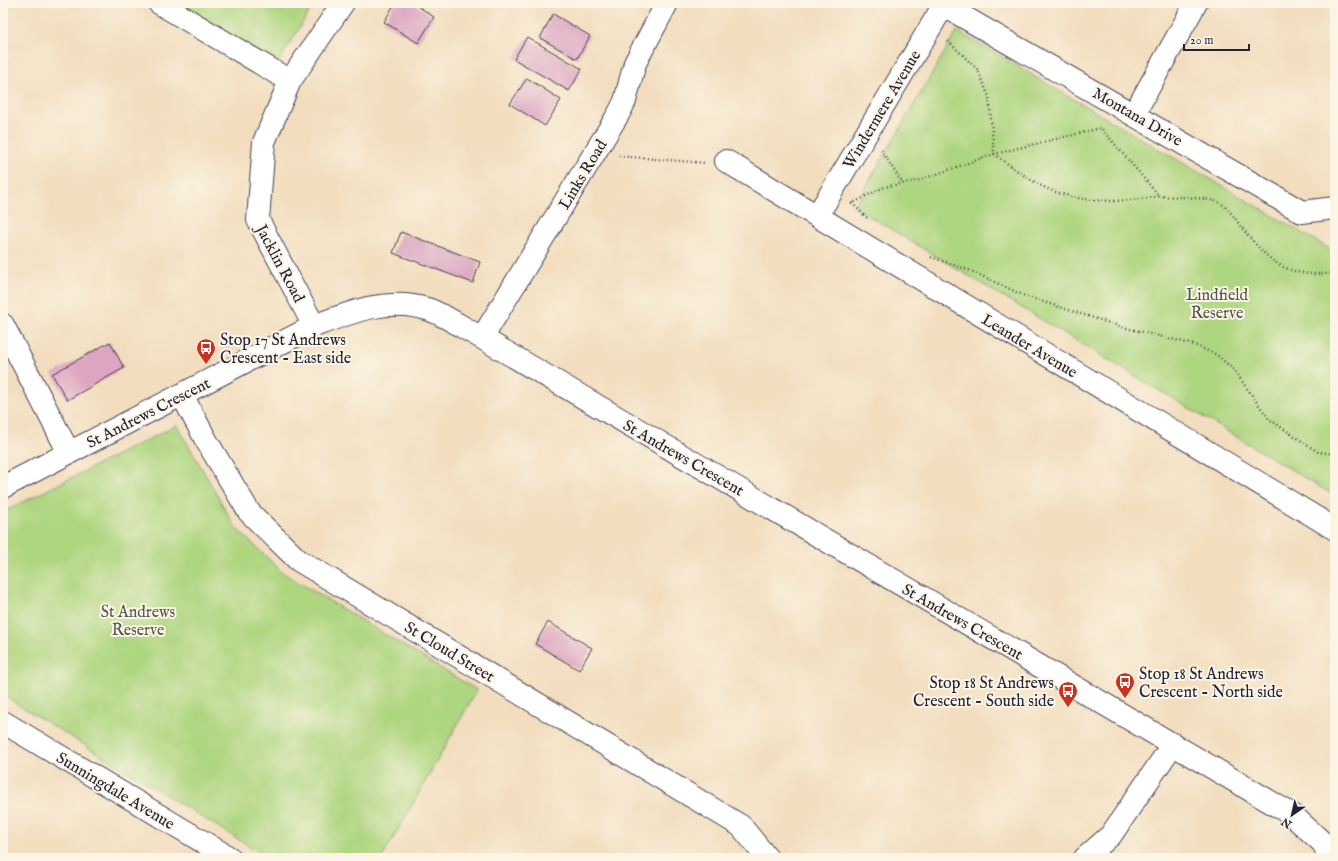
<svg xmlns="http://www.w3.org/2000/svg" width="1338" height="861" font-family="'IM FELL English',serif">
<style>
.green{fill:#aed57f;stroke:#687c5d}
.building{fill:#dca5c1}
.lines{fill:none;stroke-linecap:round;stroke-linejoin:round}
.minor-casing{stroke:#413e4f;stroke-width:24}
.path{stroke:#413e4f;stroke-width:2.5;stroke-dasharray:1 3;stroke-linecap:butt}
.minor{stroke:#fff;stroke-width:22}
.labels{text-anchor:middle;stroke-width:4;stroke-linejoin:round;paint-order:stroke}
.street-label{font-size:16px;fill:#22223b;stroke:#fcf5e5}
.park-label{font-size:16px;fill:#4c584f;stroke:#fcf5e5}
.poi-label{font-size:16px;fill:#22223b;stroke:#fcf5e5;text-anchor:start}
</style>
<rect width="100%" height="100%" fill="#fcf5e5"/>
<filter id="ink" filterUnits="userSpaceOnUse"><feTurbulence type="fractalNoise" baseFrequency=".025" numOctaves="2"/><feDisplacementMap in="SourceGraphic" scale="8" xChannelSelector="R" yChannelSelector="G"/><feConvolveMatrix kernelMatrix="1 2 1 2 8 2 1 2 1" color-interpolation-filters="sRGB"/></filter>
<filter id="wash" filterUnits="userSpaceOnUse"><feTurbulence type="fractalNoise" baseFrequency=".012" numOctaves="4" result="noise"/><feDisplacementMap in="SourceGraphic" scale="16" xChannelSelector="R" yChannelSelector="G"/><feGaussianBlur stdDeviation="0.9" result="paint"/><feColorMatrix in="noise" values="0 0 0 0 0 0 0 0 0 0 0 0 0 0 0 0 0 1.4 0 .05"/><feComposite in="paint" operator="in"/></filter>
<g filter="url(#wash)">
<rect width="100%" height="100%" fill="#f2ddbe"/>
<path class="green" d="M176 3H294L309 12 278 63Z
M957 31 1335 252V496L854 207Z
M177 425 235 527 283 573 477 690 382 858H269L14 702 3 693V512Z"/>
<g id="blocks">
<path class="building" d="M395 3H413L434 17 418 43 384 22Z
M553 14 590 36 577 59 540 38Z
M527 37 582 69 569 91 514 59Z
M527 78 561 100 545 126 510 104Z
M401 232 480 262 473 283 393 253Z
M110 342 124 368 67 400 52 374Z
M548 622 592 648 579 670 535 644Z"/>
</g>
</g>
<g filter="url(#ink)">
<use href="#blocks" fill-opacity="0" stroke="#413e4f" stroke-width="1"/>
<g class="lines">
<g class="minor-casing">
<path id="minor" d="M159 3 290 81
M943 5 1302 212 1335 208
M1134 114 1196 3
M726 161 1335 529
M817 216 945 3
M3 325 69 453
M314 326 258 220 264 142 290 81 343 3
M482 338 619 113 625 101 635 63 667 3
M182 395 206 440 249 512 298 560 741 826 767 858
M3 487 314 326C351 312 388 297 427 309 444 314 466 330 482 338L1291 814 1323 843 1330 858
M3 722 230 858
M1085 858 1111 835 1173 744"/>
</g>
<path class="path" d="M881 150 903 184
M619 156 705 163
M1159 196C1173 197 1210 197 1220 203 1230 209 1235 219 1242 228 1271 264 1287 278 1335 273
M852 203 869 220
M851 204 884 187 920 180 994 154 1101 128 1159 196C1122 203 1084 204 1048 189 1033 183 1008 164 994 154L989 97 978 70 948 41
M931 257 971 271 1025 296 1122 327 1192 344 1217 355 1234 370 1269 419 1318 452 1335 454"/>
<use href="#minor" class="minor"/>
</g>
</g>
<defs>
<g id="bus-pin" transform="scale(1)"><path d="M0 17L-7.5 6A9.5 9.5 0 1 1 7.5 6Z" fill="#c8321e" stroke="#fcf5e5"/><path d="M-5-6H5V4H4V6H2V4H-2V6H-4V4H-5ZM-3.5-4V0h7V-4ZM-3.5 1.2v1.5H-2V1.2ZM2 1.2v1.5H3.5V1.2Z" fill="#fff"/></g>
</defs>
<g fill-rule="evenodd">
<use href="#bus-pin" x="206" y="348"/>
<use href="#bus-pin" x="1125" y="682"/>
<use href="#bus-pin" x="1068" y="691"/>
</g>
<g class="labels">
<g class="street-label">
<text transform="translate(881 109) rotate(-59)" y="6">Windermere Avenue</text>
<text transform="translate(1138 116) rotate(30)" y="6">Montana Drive</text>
<text transform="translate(582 174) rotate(-59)" y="6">Links Road</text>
<text transform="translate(281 263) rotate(62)" y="6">Jacklin Road</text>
<text transform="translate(1030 345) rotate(31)" y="6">Leander Avenue</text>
<text transform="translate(148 412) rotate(-27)" y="6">St Andrews Crescent</text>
<text transform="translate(684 457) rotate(30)" y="6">St Andrews Crescent</text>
<text transform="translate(963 621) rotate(30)" y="6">St Andrews Crescent</text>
<text transform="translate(450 651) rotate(31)" y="6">St Cloud Street</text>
<text transform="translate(116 790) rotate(31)" y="6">Sunningdale Avenue</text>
</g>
<g class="park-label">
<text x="1217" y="300">Lindfield<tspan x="1217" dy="18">Reserve</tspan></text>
<text x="138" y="617">St Andrews<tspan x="138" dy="18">Reserve</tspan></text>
</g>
<g class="poi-label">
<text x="220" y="345">Stop 17 St Andrews<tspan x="220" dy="18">Crescent - East side</tspan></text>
<text x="1139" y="679">Stop 18 St Andrews<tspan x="1139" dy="18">Crescent - North side</tspan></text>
<text x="1054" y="688" text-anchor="end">Stop 18 St Andrews<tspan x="1054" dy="18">Crescent - South side</tspan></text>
</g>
</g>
<rect width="1338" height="861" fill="none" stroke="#fcf5e5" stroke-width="16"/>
<g transform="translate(1292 815) rotate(214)" stroke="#fcf5e5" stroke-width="3" paint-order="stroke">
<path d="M0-3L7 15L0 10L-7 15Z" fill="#22223b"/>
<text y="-6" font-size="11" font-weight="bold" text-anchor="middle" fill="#22223b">N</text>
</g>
<path d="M1184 44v6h65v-6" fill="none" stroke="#22223b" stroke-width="2"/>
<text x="1190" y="44" font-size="12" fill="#22223b" stroke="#fcf5e5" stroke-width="3" paint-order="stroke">20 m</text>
</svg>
